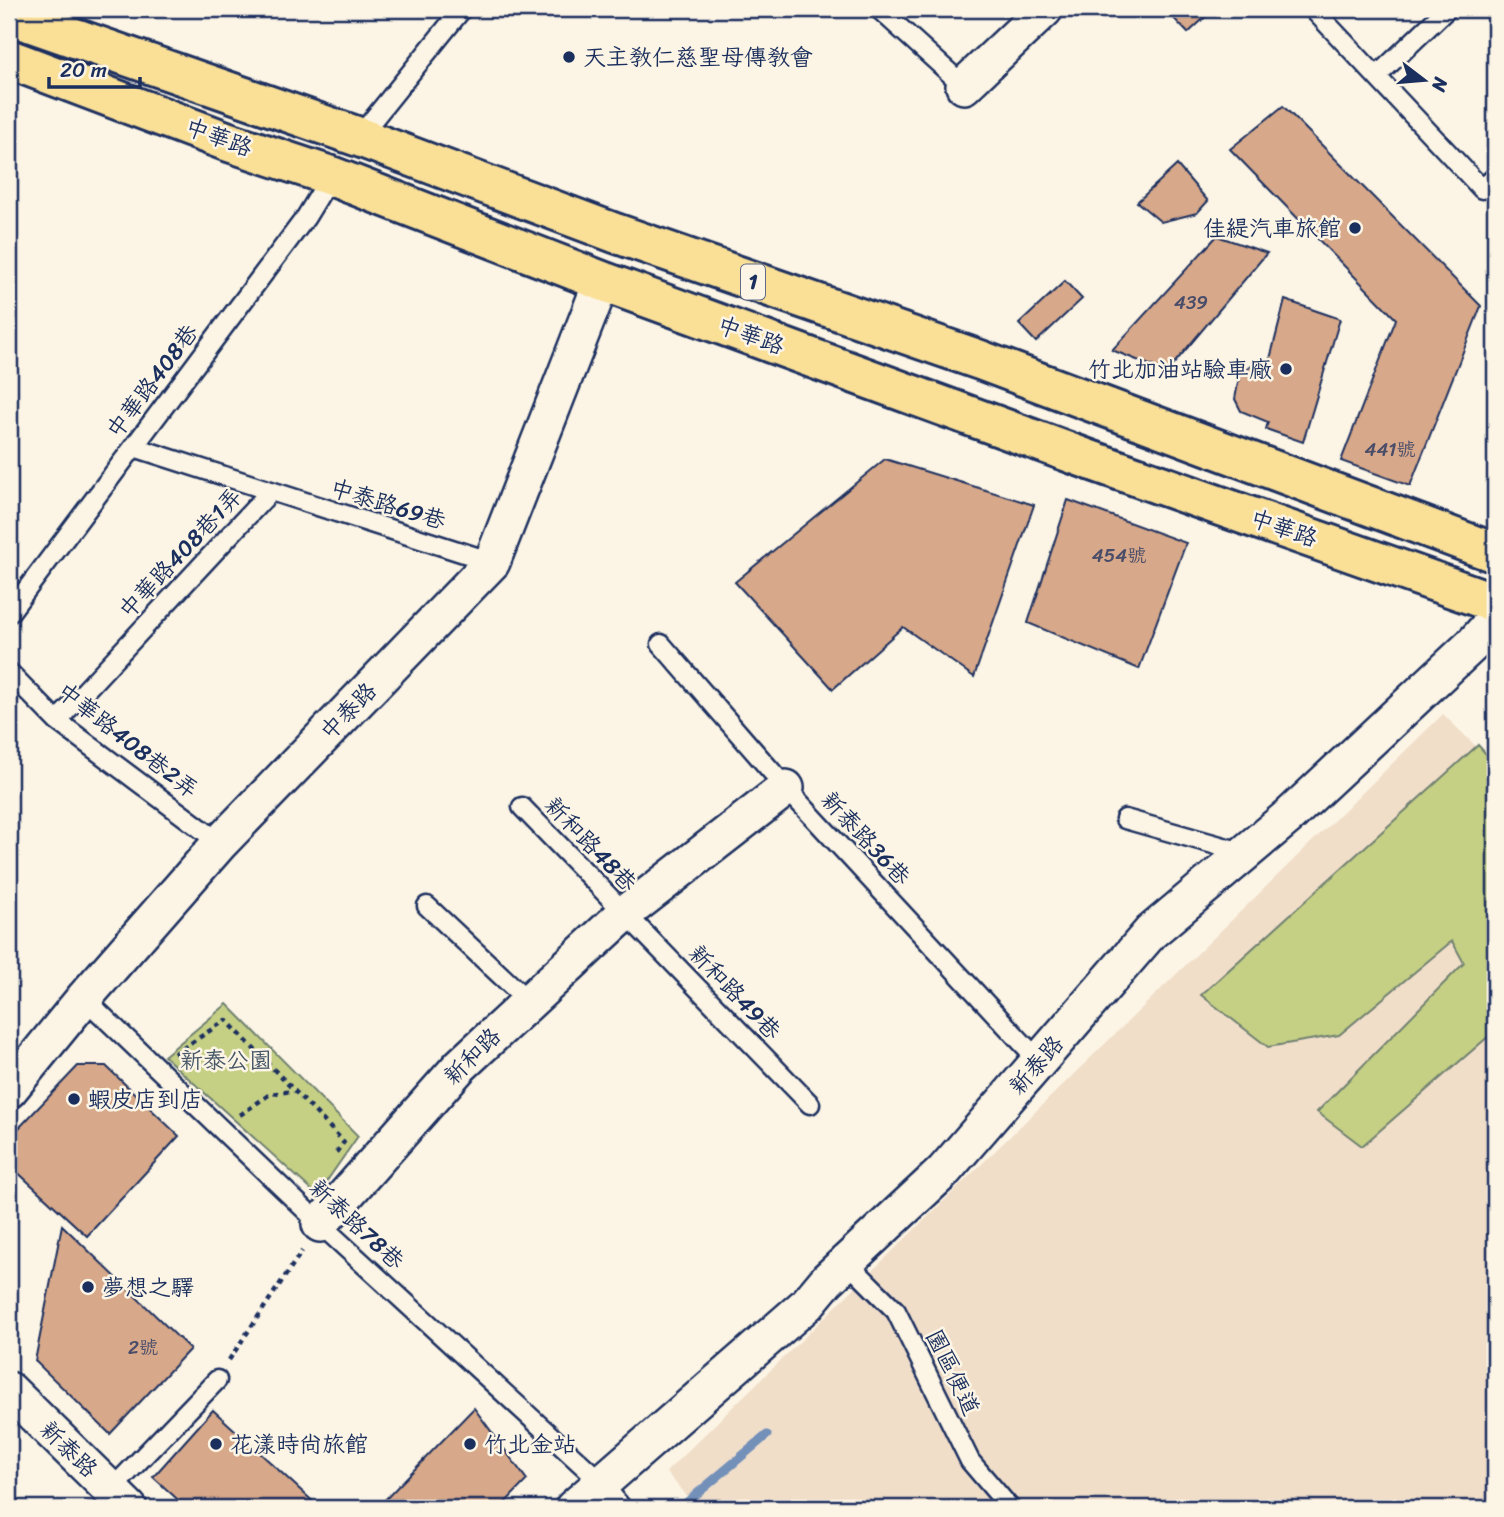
<svg xmlns="http://www.w3.org/2000/svg" width="1504" height="1517" font-family="Sriracha,'LXGW WenKai TC',sans-serif">
<style>
.built{fill:#f1dec9}
.green{fill:#c5d084;stroke:#708071;stroke-width:2}
.lines{fill:none;stroke-linecap:round;stroke-linejoin:round}
.stream{stroke:#7390b9;stroke-width:9}
.building{fill:#d7a889;stroke:#1b2f5e;stroke-width:2}
.lane-casing{stroke:#1b2f5e;stroke-width:23}
.street-casing{stroke:#1b2f5e;stroke-width:40}
.primary-casing{stroke:#1b2f5e;stroke-width:44}
.path{stroke:#1b2f5e;stroke-width:4.5;stroke-dasharray:5 5;stroke-linecap:butt}
.lane{stroke:#fcf5e5;stroke-width:18}
.street{stroke:#fcf5e5;stroke-width:35}
.primary{stroke:#fadf96;stroke-width:38}
.poi-dot{fill:#1b2f5e;stroke:#fcf5e5;stroke-width:2.5}
.labels{text-anchor:middle;stroke-width:5;stroke-linejoin:round;paint-order:stroke}
.number-label{font-size:19px;fill:#4a4d69}
.shield{fill:#fcf5e5;stroke:#5e6a86;stroke-width:2}
.shield-label{font-size:21px;font-weight:bold;fill:#1b2f5e}
.poi-label{font-size:23px;fill:#1b2f5e;stroke:#fcf5e5;text-anchor:start}
.street-label{font-size:23px;fill:#1b2f5e;stroke:#fcf5e5}
.park-label{font-size:23px;fill:#465768;stroke:#fcf5e5}
</style>
<rect width="100%" height="100%" fill="#fcf5e5"/>
<filter id="ink" filterUnits="userSpaceOnUse"><feTurbulence type="fractalNoise" baseFrequency=".0143" numOctaves="2"/><feDisplacementMap in="SourceGraphic" scale="14" xChannelSelector="R" yChannelSelector="G"/><feConvolveMatrix kernelMatrix="1 2 1 2 8 2 1 2 1" color-interpolation-filters="sRGB"/></filter>
<g filter="url(#ink)">
<path class="built" d="M1443 714 1495 765V1508H697L666 1472Z"/>
<path class="green" d="M1478 745 1495 764V1043L1489 1036 1362 1146 1317 1112 1464 963 1452 941 1339 1035 1268 1047 1201 995Z
M227 1004 358 1136 317 1195 164 1056Z"/>
<g class="lines">
<path class="stream" d="M1492 723 1495 726
M680 1508 767 1435"/>
</g>
<path class="building" d="M1165 9H1214L1188 33Z
M1283 106 1481 306 1410 486 1341 461 1396 319 1230 149Z
M1177 165 1208 201 1197 213 1161 222 1137 202Z
M1217 236 1267 253 1167 372 1112 350Z
M1065 281 1082 299 1036 342 1019 324Z
M1285 300 1340 319 1303 442 1266 429 1268 422 1241 411 1235 399 1240 372 1254 365 1269 363Z
M885 459 1034 505 974 677 903 627 833 689 735 582Z
M1068 500 1186 543 1139 669 1028 623Z
M78 1066H106L179 1136 87 1236 13 1168 18 1129Z
M62 1225 190 1349 110 1434 35 1361Z
M474 1408 527 1480 500 1508H377Z
M213 1410 320 1508H187L153 1477Z"/>
<g class="lines">
<g class="lane-casing">
<path id="lane" d="M879 9 964 86
M1313 9 1482 189 1495 177
M1377 76 1447 9
M359 137 462 9
M134 447 492 562
M9 613 306 217 331 176
M661 644 786 788 1039 1061
M9 672 57 721 220 843
M57 721 269 493
M522 807 810 1104
M1125 819 1245 853
M427 906 529 1002
M84 998 320 1224 601 1482 622 1508
M847 1262 896 1311 970 1461 1010 1508
M111 1490 217 1380"/>
</g>
<g class="street-casing">
<path id="street" d="M964 86 1045 9
M9 1090 84 998 220 843 492 562 602 281
M320 1224 460 1066 624 914 786 788
M9 1390 129 1508
M573 1508 807 1304 827 1280 943 1172 1151 932 1289 816 1473 644 1495 619"/>
</g>
<g class="primary-casing">
<path id="primary" d="M9 15 359 137 615 233 980 360 1495 553
M9 59 226 141 331 176 602 281 1090 460 1495 603"/>
</g>
<path class="path" d="M174 1054 226 1020 344 1142 335 1154
M240 1115 270 1094 293 1091
M229 1360 302 1251"/>
<use href="#lane" class="lane"/>
<use href="#street" class="street"/>
<use href="#primary" class="primary"/>
</g>
</g>
<g class="poi-dot">
<circle cx="569" cy="57" r="7"/>
<circle cx="1355" cy="228" r="7"/>
<circle cx="1286" cy="369" r="7"/>
<circle cx="74" cy="1099" r="7"/>
<circle cx="88" cy="1287" r="7"/>
<circle cx="216" cy="1444" r="7"/>
<circle cx="470" cy="1444" r="7"/>
</g>
<g class="labels">
<g class="number-label">
<text x="1191" y="309">439</text>
<text x="1390" y="456">441號</text>
<text x="1119" y="562">454號</text>
<text x="143" y="1354">2號</text>
</g>
<rect class="shield" x="741" y="264.5" width="24" height="35" rx="5"/>
<g class="shield-label">
<text x="753" y="289">1</text>
</g>
<g class="poi-label">
<text x="583" y="65">天主教仁慈聖母傳教會</text>
<text x="1341" y="236" text-anchor="end">佳緹汽車旅館</text>
<text x="1272" y="377" text-anchor="end">竹北加油站驗車廠</text>
<text x="88" y="1107">蝦皮店到店</text>
<text x="102" y="1295">夢想之驛</text>
<text x="230" y="1452">花漾時尚旅館</text>
<text x="484" y="1452">竹北金站</text>
</g>
<g class="street-label">
<text transform="translate(219 137) rotate(20)" y="8">中華路</text>
<text transform="translate(751 335) rotate(20)" y="8">中華路</text>
<text transform="translate(152 381) rotate(-53)" y="8">中華路408巷</text>
<text transform="translate(388 504) rotate(17)" y="8">中泰路69巷</text>
<text transform="translate(1284 528) rotate(19)" y="8">中華路</text>
<text transform="translate(180 553) rotate(-47)" y="8">中華路408巷1弄</text>
<text transform="translate(348 711) rotate(-46)" y="8">中泰路</text>
<text transform="translate(128 740) rotate(38)" y="8">中華路408巷2弄</text>
<text transform="translate(866 838) rotate(47)" y="8">新泰路36巷</text>
<text transform="translate(591 844) rotate(46)" y="8">新和路48巷</text>
<text transform="translate(735 992) rotate(46)" y="8">新和路49巷</text>
<text transform="translate(472 1056) rotate(-45)" y="8">新和路</text>
<text transform="translate(1036 1065) rotate(-49)" y="8">新泰路</text>
<text transform="translate(357 1224) rotate(43)" y="8">新泰路78巷</text>
<text transform="translate(953 1372) rotate(64)" y="8">園區便道</text>
<text transform="translate(69 1449) rotate(44)" y="8">新泰路</text>
</g>
<g class="park-label">
<text x="226" y="1068">新泰公園</text>
</g>
</g>
<rect width="1504" height="1517" fill="none" stroke="#fcf5e5" stroke-width="35"/>
<rect x="18" y="18" width="1469" height="1482" fill="none" stroke="#1b2f5e" stroke-width="2.5" filter="url(#ink)"/>
<g transform="translate(1424 80) rotate(106)" stroke="#fcf5e5" stroke-width="5" paint-order="stroke">
<path d="M0-5L12 26L0 18L-12 26Z" fill="#1b2f5e"/>
<text y="-10" font-size="19" font-weight="bold" text-anchor="middle" fill="#1b2f5e">N</text>
</g>
<path d="M49 77v10h91v-10" fill="none" stroke="#1b2f5e" stroke-width="3.5"/>
<text x="60" y="77" font-size="21" fill="#1b2f5e" stroke="#fcf5e5" stroke-width="5" paint-order="stroke">20 m</text>
</svg>
